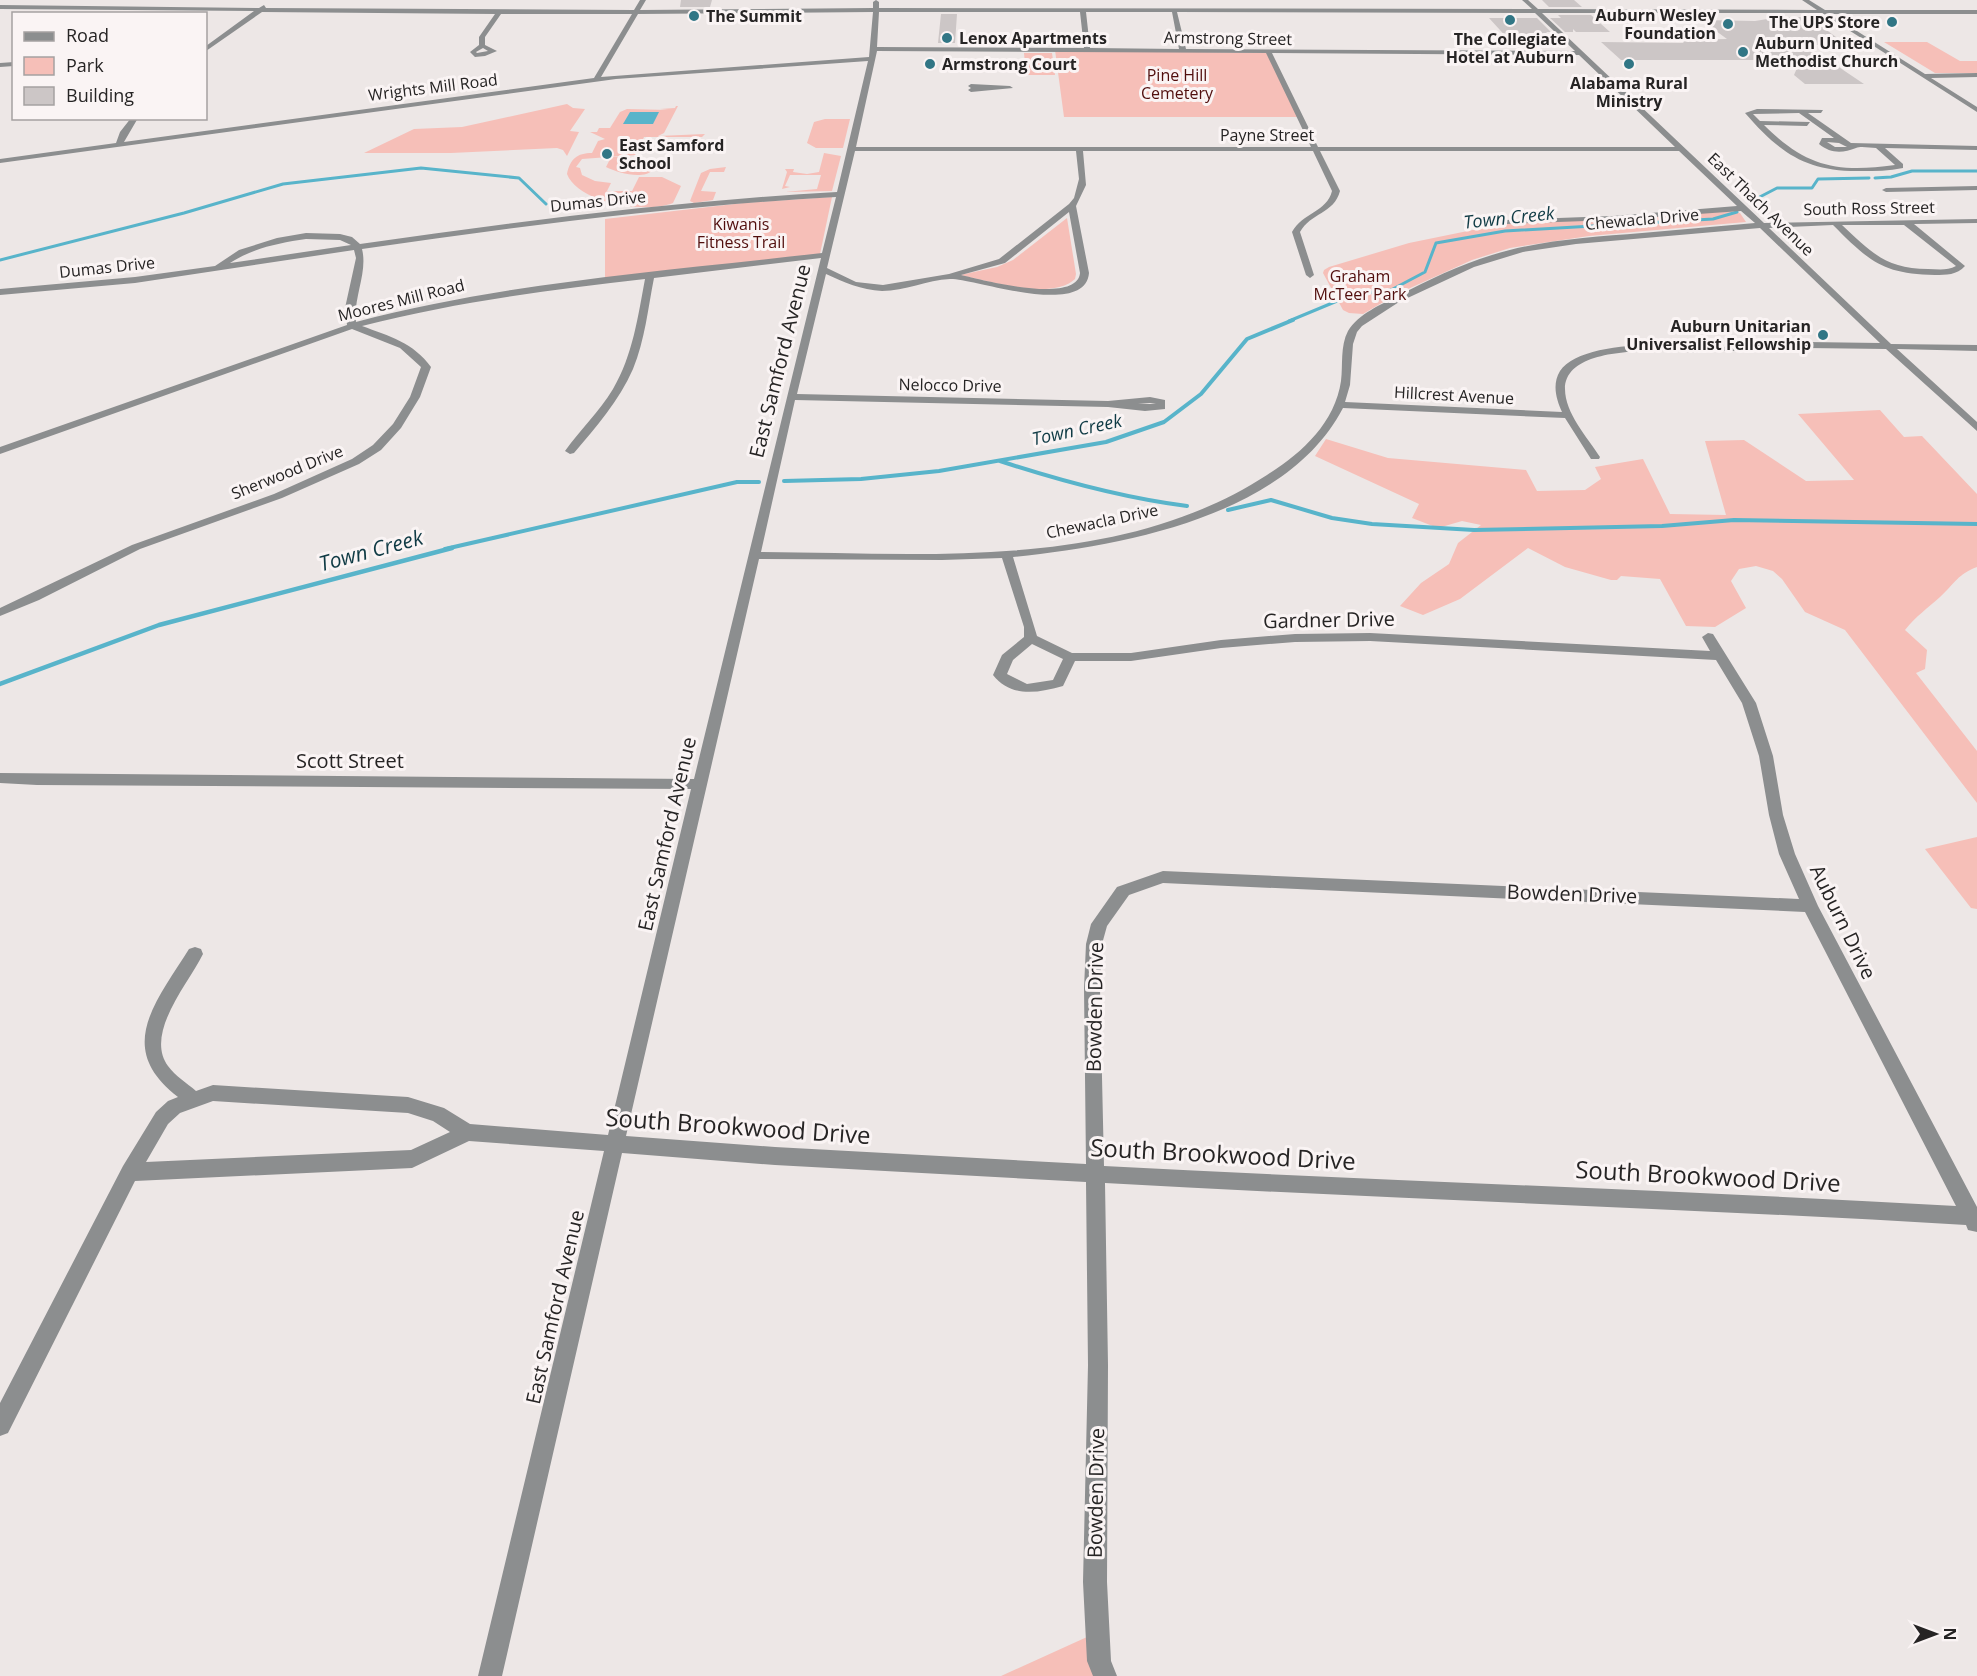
<svg xmlns="http://www.w3.org/2000/svg" width="1977" height="1676" font-family="'Open Sans',sans-serif">
<style>
.green{fill:#f6bfb8}
.water{fill:#58b4ca}
.lines{fill:none;stroke-linecap:round;stroke-linejoin:round}
.stream-far2{stroke:#58b4ca;stroke-width:3}
.stream-far1{stroke:#58b4ca;stroke-width:4}
.stream{stroke:#58b4ca;stroke-width:4.5}
.building{fill:#ccc6c6}
.minor{fill:#8c8e8f;fill-rule:evenodd}
.poi-dot{fill:#317685;stroke:#faf4f4;stroke-width:2}
.labels{text-anchor:middle;stroke-width:6;stroke-linejoin:round;paint-order:stroke}
.far-poi-label{font-size:16px;font-weight:bold;fill:#262424;stroke:#faf4f4;text-anchor:start}
.far-street-label{font-size:16px;fill:#262424;stroke:#faf4f4}
.far-park-label{font-size:16px;fill:#510e0d;stroke:#faf4f4}
.far-water-label{font-size:18px;font-style:italic;fill:#103b45;stroke:#faf4f4}
.street-label{font-size:20px;fill:#262424;stroke:#faf4f4}
.water-label{font-size:21px;font-style:italic;fill:#103b45;stroke:#faf4f4}
.near-street-label{font-size:24px;fill:#262424;stroke:#faf4f4}
</style>
<rect width="100%" height="100%" fill="#ede7e6"/>
<path class="green" d="M1884 42H1927L1960 61H1977V73H1935Z
M1055 50 1269 53 1300 117H1064Z
M1024 53H1052L1055 75H1026Z
M567 104 573 108 585 109 570 131 579 132 567 156 563 150 557 148 451 153H364L414 129 462 127Z
M676 106H678L664 133 658 136 705 134 702 137H644L636 155 582 159 576 167 580 168 582 175 595 181 611 183 607 191H632L639 177H662L681 186 673 203C646 214 578 203 567 174 570 159 577 153 592 153L598 141 605 139 590 132H597L599 128H610L620 112 627 109 668 110 660 109 675 108Z
M825 119H850L843 148H816L807 143 814 122Z
M824 153 841 156 832 191 785 192 817 189 821 175H790L785 186 790 187 782 189 787 172 785 169H794L793 172 807 174 819 172Z
M611 157H634L631 164H621L631 165V168L653 170C643 180 618 173 606 167Z
M726 167 724 172H710L701 191 716 192 713 200 694 203 690 201 701 173 710 169Z
M832 197 820 254 605 278V219L743 203Z
M1726 210 1740 213 1746 222 1589 236 1510 248 1472 260 1397 294 1363 314 1349 313 1343 310 1323 273 1324 270 1329 267 1409 243 1502 224 1615 219Z
M1067 218 1076 274 1075 279C1052 301 989 281 960 275L997 267 1013 260Z
M1880 410 1904 437 1922 436 1977 494V567C1958 574 1955 583 1940 597 1928 608 1916 616 1905 630L1927 650 1925 669 1916 673 1977 751V803L1845 630 1805 612 1782 579 1773 571 1756 566 1739 569 1731 581 1746 608 1715 627 1686 626 1660 579 1621 576 1617 580H1611L1565 567 1528 548 1460 599 1423 615 1400 606 1421 583 1449 564 1458 543 1481 525 1462 521 1438 528 1412 518 1419 504 1315 456 1326 439 1388 458 1526 470 1537 491 1585 490 1601 479 1595 467 1643 459 1670 514 1726 515 1705 441 1744 440 1806 481 1854 480 1798 414Z
M1977 837V909L1971 908 1925 849Z
M1098 1632 1112 1676H1001Z"/>
<path class="water" d="M630 112H659L653 124H623Z"/>
<g class="lines">
<path class="stream-far2" d="M1875 178 1891 177 1912 171H1977
M1754 205 1752 201 1777 188H1812L1818 179 1869 178
M0 260 184 213 283 184 421 168 519 178 546 204
M1289 321 1354 294 1391 290 1425 272 1436 243 1505 231 1713 219 1737 212"/>
<path class="stream-far1" d="M1000 461C1061 481 1124 498 1187 506
M784 481 861 479 939 471 1106 442 1164 422 1201 394 1247 339 1293 320
M1228 510 1271 500 1332 518 1372 524 1474 530 1662 526 1734 520 1977 524
M445 549 737 482H759"/>
<path class="stream" d="M0 684 159 625 452 548"/>
</g>
<path class="building" d="M681 0H712L710 7H680Z
M1542 0H1574L1582 7H1549Z
M941 14H957L955 43H938Z
M1558 15H1591L1610 32H1576L1573 29V32H1565L1550 18H1561Z
M1780 17H1809L1844 43H1840L1844 45H1806L1864 84H1805L1794 75 1797 68H1772L1761 60H1621L1601 42 1684 43 1680 40 1727 39 1701 20 1755 21Z
M1489 18H1537L1551 32H1546L1556 41H1510Z"/>
<g class="lines">
<path class="minor" d="M640 0H646L640 10 873 8V2L876 0 879 2V8L1532 9 1522 0H1528L1538 9 1817 10 1802 0H1809L1825 10H1977V14H1830L1925 74 1977 73V77L1931 78 1977 107V112L1822 13H1542L1764 223 1977 219V223L1914 224 1965 266C1957 275 1946 275 1935 275 1882 274 1869 261 1833 225L1769 228 1891 344 1977 345V351L1897 349 1977 422V431L1886 349 1807 348 1780 351H1724V347L1727 346 1807 342 1880 343 1760 228 1576 244 1523 252 1474 267 1399 302 1362 326 1357 332 1353 344 1350 385 1345 402 1562 412C1556 399 1552 384 1560 371 1579 341 1672 342 1703 348L1705 350 1700 353C1670 351 1565 342 1565 389 1565 413 1587 437 1600 457L1599 459H1591L1565 418 1343 408C1287 516 1123 546 1013 557L1037 636 1072 653H1131L1221 640 1295 634 1370 633 1710 651 1702 637 1708 633 1713 634 1756 703 1773 756 1783 815 1795 854 1818 906 1977 1207V1232L1968 1230 1966 1225C1679 1208 1391 1199 1105 1183L1108 1365 1107 1582 1111 1661 1117 1676H1093L1087 1661 1083 1582 1088 1365 1086 1182 775 1165 622 1153 502 1676H478L604 1151 469 1141 412 1168 135 1181 8 1433 0 1436V1403L123 1166 156 1112 168 1101 178 1097C114 1048 156 1002 189 949L195 947 201 949 203 954C189 983 144 1033 168 1066 175 1076 187 1083 196 1091L213 1085 408 1097 444 1108 470 1124 608 1135 691 789 37 785 0 783V773L694 779 821 258 654 278C648 308 645 340 633 369 619 401 596 427 574 453L570 454 565 451C580 430 599 412 613 389 633 355 638 316 645 279 549 290 455 302 362 326 389 336 414 343 431 367L420 397 401 428 381 450 359 464 282 498 140 549 39 600 0 616V608L132 545 274 494 352 459 373 445 393 424 410 397 421 367 400 348 352 329 0 454V447L347 325 345 308 356 258 354 250 135 283 0 295V289L135 277 215 266 239 250 277 238 306 233 340 234 352 237 360 244C518 221 678 201 837 192L868 61 616 79 0 163V159L116 143 120 132 131 118H138L124 142 594 78 632 14H501L485 37V45L497 51 485 56 475 57 470 52 479 45V37L495 14 262 12 206 51V46L254 11 0 9V5L259 8 264 5 266 8 634 10ZM873 12 869 57 601 77 638 14ZM879 12H1080L1084 48 877 47ZM1086 12H1172L1179 49 1090 48ZM1177 12 1535 13 1575 51 1186 49ZM483 48 488 51 477 53 476 52ZM877 51 1266 53 1311 147H856ZM1272 53 1579 55 1675 147H1318ZM855 151H1076L1079 179 1074 198 1069 204 999 259 949 274 883 285 856 282 827 268ZM1083 151H1313L1332 191C1327 212 1302 213 1292 232L1306 275 1310 278 1314 275 1300 232C1310 213 1334 214 1340 191L1320 151H1679L1737 206 1613 216 1506 220 1502 222 1506 224 1613 220 1741 211 1755 223C1717 226 1680 230 1642 233 1592 237 1540 240 1492 255 1459 265 1428 280 1398 296 1382 304 1358 314 1348 331 1340 346 1343 365 1341 381 1335 423 1301 454 1267 475 1119 571 928 553 761 552L795 400 1108 407 1145 411 1165 409V400L1150 397 1108 401 797 394 826 274C844 282 861 290 882 291 905 291 927 280 950 279 973 278 1085 319 1089 273L1076 206 1086 185ZM836 197 822 253C666 271 508 282 356 322 353 298 368 272 362 249 519 226 677 206 836 197ZM1069 212 1080 273C1077 305 982 280 961 275L1005 263ZM1842 225H1904L1956 266C1947 271 1937 269 1928 269 1886 269 1871 252 1842 225ZM306 239 340 240 351 245 230 263C253 248 279 243 306 239ZM1150 403 1156 404H1138ZM1002 558 1024 627V637L1002 655 993 675C1011 698 1038 693 1063 686L1075 661H1131L1221 648 1295 642 1370 641 1716 660 1742 703 1759 756 1769 815 1779 854 1799 899 1163 871 1117 887 1091 924 1086 944 1084 988 1086 1164 775 1147 626 1136 759 559 942 560ZM1032 644 1063 659 1053 680 1027 684 1007 674 1013 660ZM1163 883 1805 912 1956 1206C1672 1190 1388 1181 1104 1166L1100 988 1102 944 1107 926 1129 895ZM213 1101 408 1113 433 1121 450 1132 411 1150 146 1162 168 1124 180 1113Z
M14 62V66L0 67V63Z
M971 84 1010 86 1013 88 971 92 968 90 971 88 968 86Z
M1757 109 1823 110 1821 113H1808L1851 143 1977 146V150L1885 148 1903 164V168C1889 171 1875 171 1861 171 1806 172 1780 153 1745 113ZM1799 113 1834 138H1822L1819 144C1831 154 1843 153 1856 148 1861 146 1870 148 1876 148L1895 165C1837 173 1806 167 1764 125L1807 126 1810 122 1760 121 1753 114ZM1827 142 1839 143 1847 147H1835Z
M1977 186V190L1886 192 1882 190 1886 188Z"/>
</g>
<g class="poi-dot">
<circle cx="694" cy="16" r="6"/>
<circle cx="1510" cy="20" r="6"/>
<circle cx="1892" cy="22" r="6"/>
<circle cx="1728" cy="24" r="6"/>
<circle cx="947" cy="38" r="6"/>
<circle cx="1743" cy="52" r="6"/>
<circle cx="930" cy="64" r="6"/>
<circle cx="1629" cy="64" r="6"/>
<circle cx="607" cy="154" r="6"/>
<circle cx="1823" cy="335" r="6"/>
</g>
<g class="labels">
<g class="far-poi-label">
<text x="1716" y="21" text-anchor="end">Auburn Wesley<tspan x="1716" dy="18">Foundation</tspan></text>
<text x="706" y="22">The Summit</text>
<text x="1880" y="28" text-anchor="end">The UPS Store</text>
<text x="959" y="44">Lenox Apartments</text>
<text x="1510" y="45" text-anchor="middle">The Collegiate<tspan x="1510" dy="18">Hotel at Auburn</tspan></text>
<text x="1755" y="49">Auburn United<tspan x="1755" dy="18">Methodist Church</tspan></text>
<text x="942" y="70">Armstrong Court</text>
<text x="1629" y="89" text-anchor="middle">Alabama Rural<tspan x="1629" dy="18">Ministry</tspan></text>
<text x="619" y="151">East Samford<tspan x="619" dy="18">School</tspan></text>
<text x="1811" y="332" text-anchor="end">Auburn Unitarian<tspan x="1811" dy="18">Universalist Fellowship</tspan></text>
</g>
<g class="far-street-label">
<text transform="translate(1228 38) rotate(1)" y="6">Armstrong Street</text>
<text transform="translate(433 87) rotate(-7)" y="6">Wrights Mill Road</text>
<text x="1267" y="141">Payne Street</text>
<text transform="translate(598 201) rotate(-6)" y="6">Dumas Drive</text>
<text transform="translate(1761 204) rotate(44)" y="6">East Thach Avenue</text>
<text transform="translate(1869 208) rotate(-1)" y="6">South Ross Street</text>
<text transform="translate(1642 219) rotate(-5)" y="6">Chewacla Drive</text>
<text transform="translate(107 267) rotate(-6)" y="6">Dumas Drive</text>
<text transform="translate(401 300) rotate(-14)" y="6">Moores Mill Road</text>
<text transform="translate(950 385) rotate(1)" y="6">Nelocco Drive</text>
<text transform="translate(1454 395) rotate(3)" y="6">Hillcrest Avenue</text>
<text transform="translate(287 472) rotate(-22)" y="6">Sherwood Drive</text>
<text transform="translate(1102 521) rotate(-12)" y="6">Chewacla Drive</text>
</g>
<g class="far-park-label">
<text x="1177" y="81">Pine Hill<tspan x="1177" dy="18">Cemetery</tspan></text>
<text x="741" y="230">Kiwanis<tspan x="741" dy="18">Fitness Trail</tspan></text>
<text x="1360" y="282">Graham<tspan x="1360" dy="18">McTeer Park</tspan></text>
</g>
<g class="far-water-label">
<text transform="translate(1509 218) rotate(-6)" y="6">Town Creek</text>
<text transform="translate(1077 430) rotate(-12)" y="6">Town Creek</text>
</g>
<g class="street-label">
<text transform="translate(780 361) rotate(-76)" y="7">East Samford Avenue</text>
<text transform="translate(1329 620) rotate(-1)" y="7">Gardner Drive</text>
<text x="350" y="768">Scott Street</text>
<text transform="translate(667 834) rotate(-77)" y="7">East Samford Avenue</text>
<text transform="translate(1572 894) rotate(2)" y="7">Bowden Drive</text>
<text transform="translate(1843 922) rotate(64)" y="7">Auburn Drive</text>
<text transform="translate(1095 1007) rotate(-89)" y="7">Bowden Drive</text>
<text transform="translate(555 1307) rotate(-77)" y="7">East Samford Avenue</text>
<text transform="translate(1096 1493) rotate(-89)" y="7">Bowden Drive</text>
</g>
<g class="water-label">
<text transform="translate(371 551) rotate(-15)" y="7">Town Creek</text>
</g>
<g class="near-street-label">
<text transform="translate(738 1127) rotate(4)" y="8">South Brookwood Drive</text>
<text transform="translate(1223 1155) rotate(3)" y="8">South Brookwood Drive</text>
<text transform="translate(1708 1177) rotate(3)" y="8">South Brookwood Drive</text>
</g>
</g>
<rect x="12" y="12" width="195" height="108" fill="#faf4f4" stroke="#a5a1a1" stroke-width="1.5"/>
<rect x="24" y="32" width="30" height="9" fill="#8c8e8f" stroke="#a5a1a1" stroke-width="1.5"/>
<text x="66" y="42" font-size="18" fill="#262424">Road</text>
<rect x="24" y="57" width="30" height="18" fill="#f6bfb8" stroke="#a5a1a1" stroke-width="1.5"/>
<text x="66" y="72" font-size="18" fill="#262424">Park</text>
<rect x="24" y="87" width="30" height="18" fill="#ccc6c6" stroke="#a5a1a1" stroke-width="1.5"/>
<text x="66" y="102" font-size="18" fill="#262424">Building</text>
<g transform="translate(1935 1634) rotate(90)" stroke="#faf4f4" stroke-width="4.5" paint-order="stroke">
<path d="M0-4.5L10 22L0 15L-10 22Z" fill="#262424"/>
<text y="-9" font-size="16" font-weight="bold" text-anchor="middle" fill="#262424">N</text>
</g>
</svg>
